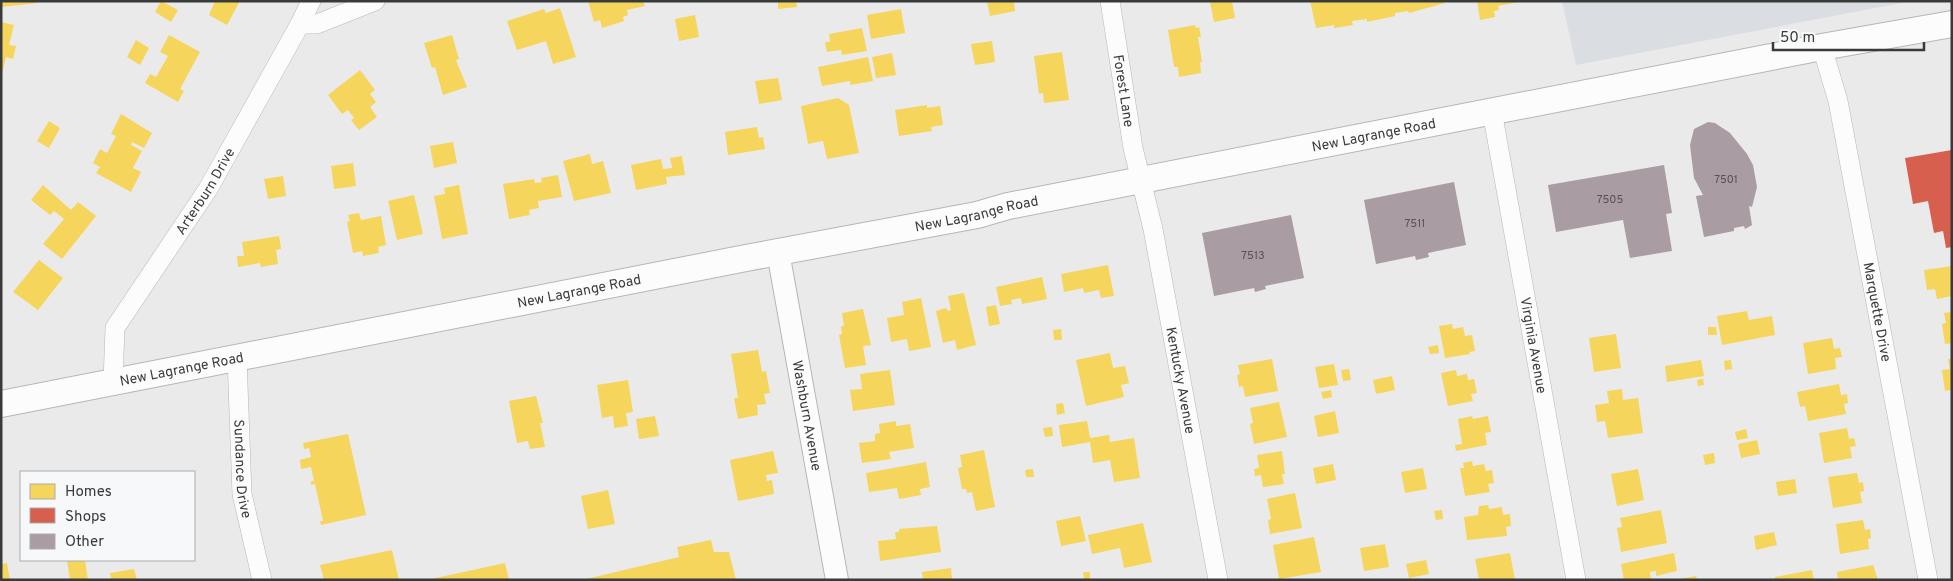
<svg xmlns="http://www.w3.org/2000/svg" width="1953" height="581" font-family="Overpass,sans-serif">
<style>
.built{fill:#dadde2}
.homes{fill:#f6d55c}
.shops{fill:#d6604d}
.building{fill:#a99ca2}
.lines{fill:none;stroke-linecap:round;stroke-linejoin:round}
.minor-casing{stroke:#b6b6b7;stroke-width:20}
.tertiary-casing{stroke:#b6b6b7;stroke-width:24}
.secondary-casing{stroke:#b6b6b7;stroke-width:28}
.minor{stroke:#fcfcfc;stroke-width:19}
.tertiary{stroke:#fcfcfc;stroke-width:22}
.secondary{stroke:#fcfcfc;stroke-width:26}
.labels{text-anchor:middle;stroke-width:5;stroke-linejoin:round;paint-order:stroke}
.number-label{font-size:11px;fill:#555254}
.street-label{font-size:14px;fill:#393a3a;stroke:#f6f8fa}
</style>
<rect width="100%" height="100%" fill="#eaeaeb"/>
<path class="built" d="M1562 1H1912L1576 65Z"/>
<path class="homes" d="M1 1H38V3L1 7Z
M161 1 178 10 171 22 155 12Z
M215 1H240L227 25 209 15Z
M588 1H643L645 6 627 10 628 15 623 17 624 21 602 28 600 20 594 22Z
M778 1H796L797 7 778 9Z
M987 1H1014L1015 11 990 16Z
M1232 1 1235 18 1214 22 1210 2Z
M1310 1H1445V3L1409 13 1408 11 1395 13V16L1367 22V19L1352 21 1353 25 1334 28V25L1316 28Z
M1477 1H1518V2L1498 6 1499 10 1494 11 1495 17 1480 20Z
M560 8 576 57 553 64 546 41 517 50 507 21 544 9 546 13Z
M901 9 905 33 871 39 867 15Z
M695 15 699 37 679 41 675 19Z
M1 22 14 25 9 45 16 46 13 59 6 57 2 74Z
M1195 25 1196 28 1199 27 1201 37H1198L1202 62H1200L1201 73 1179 77 1178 67H1174L1168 30Z
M862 28 867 51 842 55 841 50 827 52 825 42H830L829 34Z
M169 35 200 52 180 89 184 91 178 102 145 83 150 74 156 77 168 56 160 52Z
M452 35 459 59 456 60 467 87 443 95 435 67 432 68 424 43Z
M136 40 149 48 140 65 127 57Z
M992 41 995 62 975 65 971 44Z
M1062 52 1069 100 1044 103 1043 93 1039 94 1034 56Z
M892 53 896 75 876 78 872 57Z
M868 57 873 81 850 85V81L822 86 818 67Z
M360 70 375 90 370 94 376 102 370 107 377 117 359 130 351 120 354 118 348 110 342 114 328 95Z
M778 78 782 100 759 104 755 81Z
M838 98 849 105 859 153 827 159 823 141 808 144 801 106Z
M927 105V108L940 106 943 125 931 127 932 131 899 136 895 110Z
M121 114 152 133 144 148 132 142 131 145 142 151 133 168 141 172 131 192 96 173 100 167 93 163 100 149 107 153 116 136 111 134Z
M49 121 60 128 49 148 37 141Z
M757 127 759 138 763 137 765 149 728 155 725 132Z
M453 142 457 163 434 168 430 146Z
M590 154 592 164 603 161 611 193 574 201 563 161Z
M682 156 685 175 666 177 667 184 636 190 631 165 661 159 663 169 672 168 670 158Z
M353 163 356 186 334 189 331 166Z
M558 175 562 197 538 201 539 208 529 210 530 215 509 219 503 184 534 179 535 183 542 182 541 178Z
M283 176 286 196 268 199 264 179Z
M43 185 71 210 78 202 96 216 62 259 43 244 64 219 54 211 50 215 31 200Z
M459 185 468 234 442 239 434 196 445 194 444 188Z
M414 195 423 234 397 240 388 201Z
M359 213 361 220 381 216 386 245 378 247 379 253 363 256 362 251 353 253 347 222 350 221 348 215Z
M279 236 281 249 276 250 278 264 261 267 260 263 238 267 237 256H244L242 242Z
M39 260 63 278 38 310 13 292Z
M1108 265 1114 296 1101 298 1099 290 1084 293 1083 288 1064 292 1061 274Z
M1952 266V296L1937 299 1935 289 1927 290 1924 270Z
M1042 277 1047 299 1022 304 1021 298 1011 300 1012 304 1000 306 996 287Z
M964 293 976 345 957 350 955 340 943 343 936 311 946 308 948 311 951 310 948 296Z
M921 298 931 347 909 351 907 339 891 342 887 318 904 315 902 302Z
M996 305 1000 324 989 326 986 307Z
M863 309 871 345 863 346 866 365 845 368 839 335 842 334 841 326H844L842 313Z
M1747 311 1749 320 1772 316 1775 335 1722 345 1717 316Z
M1952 312V343L1945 344 1942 324 1946 323 1944 313Z
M1452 324 1453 329 1463 327 1465 336 1472 335 1475 351 1469 352 1470 354 1445 358 1439 326Z
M1708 327H1716L1717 335H1708Z
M1061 329 1062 340H1054L1053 330Z
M1616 334 1621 368 1594 372 1589 338Z
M1832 338 1834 349 1840 348 1842 357 1835 358 1836 369 1808 374 1803 343Z
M1438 345 1439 353 1430 354 1428 347Z
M758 350 762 372 766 371 770 393 764 394 766 404 757 405 758 415 738 419 734 398H738L731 354Z
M1110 353 1113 368 1125 366 1129 383 1121 385 1124 397 1086 406 1076 360Z
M1272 359 1278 391 1245 397 1243 386 1239 387 1237 375 1240 374 1238 365Z
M1948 359H1952V390L1945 391 1942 370 1950 369Z
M1701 360 1704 376 1667 382 1665 366Z
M1731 360 1732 369 1725 370 1724 361Z
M1334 364 1338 385 1319 388 1315 367Z
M1349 369 1351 380 1343 381 1341 370Z
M890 370 895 405 853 411 850 390 862 389 860 374Z
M1456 370 1457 376 1467 374 1468 380 1474 379 1477 393 1471 394 1473 401 1448 406 1441 373Z
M1392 376 1395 390 1376 394 1373 380Z
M1703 379 1704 385 1698 386 1697 380Z
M628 380 633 412 626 413 628 426 614 428 613 416 602 418 597 385Z
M1839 384 1841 395 1847 394 1848 403 1844 404 1846 414 1808 421 1805 406 1800 407 1797 392Z
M1622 389 1623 400 1638 398 1643 433 1608 438 1605 421 1597 422 1595 405 1609 403 1607 391Z
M1331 390 1332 397 1323 399 1321 392Z
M536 396 543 423H540L545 447 530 449 528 441 517 443 509 401Z
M1279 402 1287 437 1254 444 1250 424 1253 423 1250 408Z
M1063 403 1065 413 1057 415 1056 404Z
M1335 411 1339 433 1318 437 1314 416Z
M655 416 659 436 639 439 636 419Z
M1472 416 1473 419 1488 416 1491 432 1485 433 1487 445 1456 451 1455 445 1462 444 1458 419Z
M896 421V426L910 424 914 448 889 452 891 459 862 463 859 443 875 441V434L880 433 879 424Z
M1087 421 1090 438 1109 435 1110 442 1134 438 1140 478 1114 482 1110 460 1093 463 1090 442 1062 447 1059 425Z
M1052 427 1053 436 1045 437 1043 428Z
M1847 428 1849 439 1854 438 1856 446 1850 447 1852 458 1824 463 1819 433Z
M1746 429 1748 438 1737 440 1735 432Z
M348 434 366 515 321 525 320 521H323L315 484 311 485V481H314L311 467 301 469 300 460 311 457 309 448 304 449 303 443Z
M1757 440 1760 454 1741 458 1738 444Z
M984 450 995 507 976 511 972 492 967 493 966 489H962L958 468 962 467 960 455Z
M773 451 778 473 766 475 767 481 772 480 774 494 738 501 730 460Z
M1282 451 1285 474H1282L1284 484 1263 487 1261 475 1255 476 1254 469 1259 468 1257 455Z
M1714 453 1715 463 1705 465 1703 455Z
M1472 461 1473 466 1484 464 1486 471 1492 470 1494 483 1488 484 1490 492 1465 496 1460 468H1464L1463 463Z
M926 462 930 487 920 489 921 495 899 499 897 488 869 492 866 473Z
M1333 464 1336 480 1316 484 1313 468Z
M1423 468 1427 489 1405 493 1401 472Z
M1033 469 1034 477H1026L1025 470Z
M1638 469 1644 500 1617 506 1611 474Z
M1857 473 1859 483 1863 482 1864 491 1860 492 1862 503 1833 508 1828 477Z
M1795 479 1797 493 1778 496 1776 482Z
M608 490 615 524 588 529 581 496Z
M1295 493 1302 528 1270 534 1268 520 1271 519 1267 499Z
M1488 505 1489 509 1502 507 1503 515 1510 514 1511 526 1506 527 1507 536 1467 540 1464 517 1478 515 1479 506Z
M1442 510 1443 519 1436 520 1434 511Z
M1661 510 1667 543 1621 552 1617 528 1622 527 1620 518Z
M1080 516 1086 541 1061 546 1056 521Z
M1863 520 1865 530 1870 529 1871 538 1868 539 1869 549 1840 554 1836 524Z
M1143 523 1152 562 1124 568 1120 548 1092 554 1088 535Z
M937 526 941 552 880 561 878 541 896 539 895 532H899V529Z
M1774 532 1777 545 1756 550 1754 536Z
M1314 537 1321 572 1279 579 1273 545Z
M711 540 714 552H729L736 580H582L679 557 677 547Z
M1385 544 1389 567 1364 571 1360 548Z
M392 550 399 580H324L320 565Z
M1510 553 1515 580H1479L1475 559Z
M1674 553 1677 571 1656 576V571L1650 572 1651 580H1624L1621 564Z
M67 560H85L88 580H70Z
M1426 560 1429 574 1409 578 1406 564Z
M7 563 10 580H1V564Z
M505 563 509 580H432L431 579Z
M1873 565 1878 580H1838L1837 572Z
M951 568 952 580H923L922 572Z
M134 569 137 580H111L110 573Z
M1812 570 1814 580H1775V577Z
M1083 572H1090V579H1084Z
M1696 576 1697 580H1679V579Z"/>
<path class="shops" d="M1952 150V247L1946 248 1943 231 1934 233 1928 201 1913 204 1905 158Z"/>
<path class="building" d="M1708 122 1715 123 1730 133 1747 154 1753 165 1757 187 1752 207 1749 206 1752 225 1745 229 1744 226 1734 228V231L1704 237 1696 196 1703 195 1694 178 1690 145 1694 129Z
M1664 165 1672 213 1666 214 1672 251 1630 258 1623 220 1556 232 1548 185Z
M1454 182 1466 245 1428 253 1429 257 1416 260 1415 256 1376 264 1364 200Z
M1291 215 1304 278 1265 286 1266 289 1255 292 1254 288 1214 296 1202 233Z"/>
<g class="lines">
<g class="minor-casing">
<g id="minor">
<path id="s1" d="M1110 1 1133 148 1153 229 1218 580"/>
<path d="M300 24H317L375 1"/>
<path id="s2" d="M1822 47 1838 101 1928 580"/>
<path id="s3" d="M1492 111 1576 580"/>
<path id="s4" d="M237 357 242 494 262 580"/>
<path id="s5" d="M113 382 115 328 208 189 300 24 311 1"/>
</g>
</g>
<g class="tertiary-casing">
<g id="tertiary">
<path id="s6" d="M778 252 837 580"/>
</g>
</g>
<g class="secondary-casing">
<g id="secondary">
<path id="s7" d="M1 404 746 258 977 215 1008 206 1822 47 1952 24"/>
</g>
</g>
<use href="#minor" class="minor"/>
<use href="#tertiary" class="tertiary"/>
<use href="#secondary" class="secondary"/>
</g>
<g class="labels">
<g class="number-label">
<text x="1726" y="183">7501</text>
<text x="1610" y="203">7505</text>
<text x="1415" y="227">7511</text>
<text x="1253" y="259">7513</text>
</g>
<g class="street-label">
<text dy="5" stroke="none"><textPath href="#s1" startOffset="91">Forest Lane</textPath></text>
<text dy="5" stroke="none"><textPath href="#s7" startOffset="1399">New Lagrange Road</textPath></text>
<text dy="5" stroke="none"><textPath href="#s5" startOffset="218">Arterburn Drive</textPath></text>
<text dy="5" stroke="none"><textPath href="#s7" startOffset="994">New Lagrange Road</textPath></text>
<text dy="5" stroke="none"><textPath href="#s7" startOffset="589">New Lagrange Road</textPath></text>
<text dy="5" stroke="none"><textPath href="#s2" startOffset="271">Marquette Drive</textPath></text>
<text dy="5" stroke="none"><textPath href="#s3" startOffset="238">Virginia Avenue</textPath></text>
<text dy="5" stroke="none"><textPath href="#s7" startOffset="184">New Lagrange Road</textPath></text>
<text dy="5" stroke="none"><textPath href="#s1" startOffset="386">Kentucky Avenue</textPath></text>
<text dy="5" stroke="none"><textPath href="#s6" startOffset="166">Washburn Avenue</textPath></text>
<text dy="5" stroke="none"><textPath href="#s4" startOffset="112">Sundance Drive</textPath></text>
</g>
</g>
<rect width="1953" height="581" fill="none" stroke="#393a3a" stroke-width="5"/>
<rect x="20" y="471" width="175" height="90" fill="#f6f8fa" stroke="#aaacad"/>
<rect x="30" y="484" width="25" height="15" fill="#f6d55c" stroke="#aaacad"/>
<text x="65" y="496" font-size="15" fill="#393a3a">Homes</text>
<rect x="30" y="508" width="25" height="15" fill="#d6604d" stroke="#aaacad"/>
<text x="65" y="521" font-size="15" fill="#393a3a">Shops</text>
<rect x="30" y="534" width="25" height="15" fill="#a99ca2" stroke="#aaacad"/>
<text x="65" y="546" font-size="15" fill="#393a3a">Other</text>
<path d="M1773 42v8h151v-8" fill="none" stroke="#393a3a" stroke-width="2.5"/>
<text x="1780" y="42" font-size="15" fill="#393a3a" stroke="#f6f8fa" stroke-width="4" paint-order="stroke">50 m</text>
</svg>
